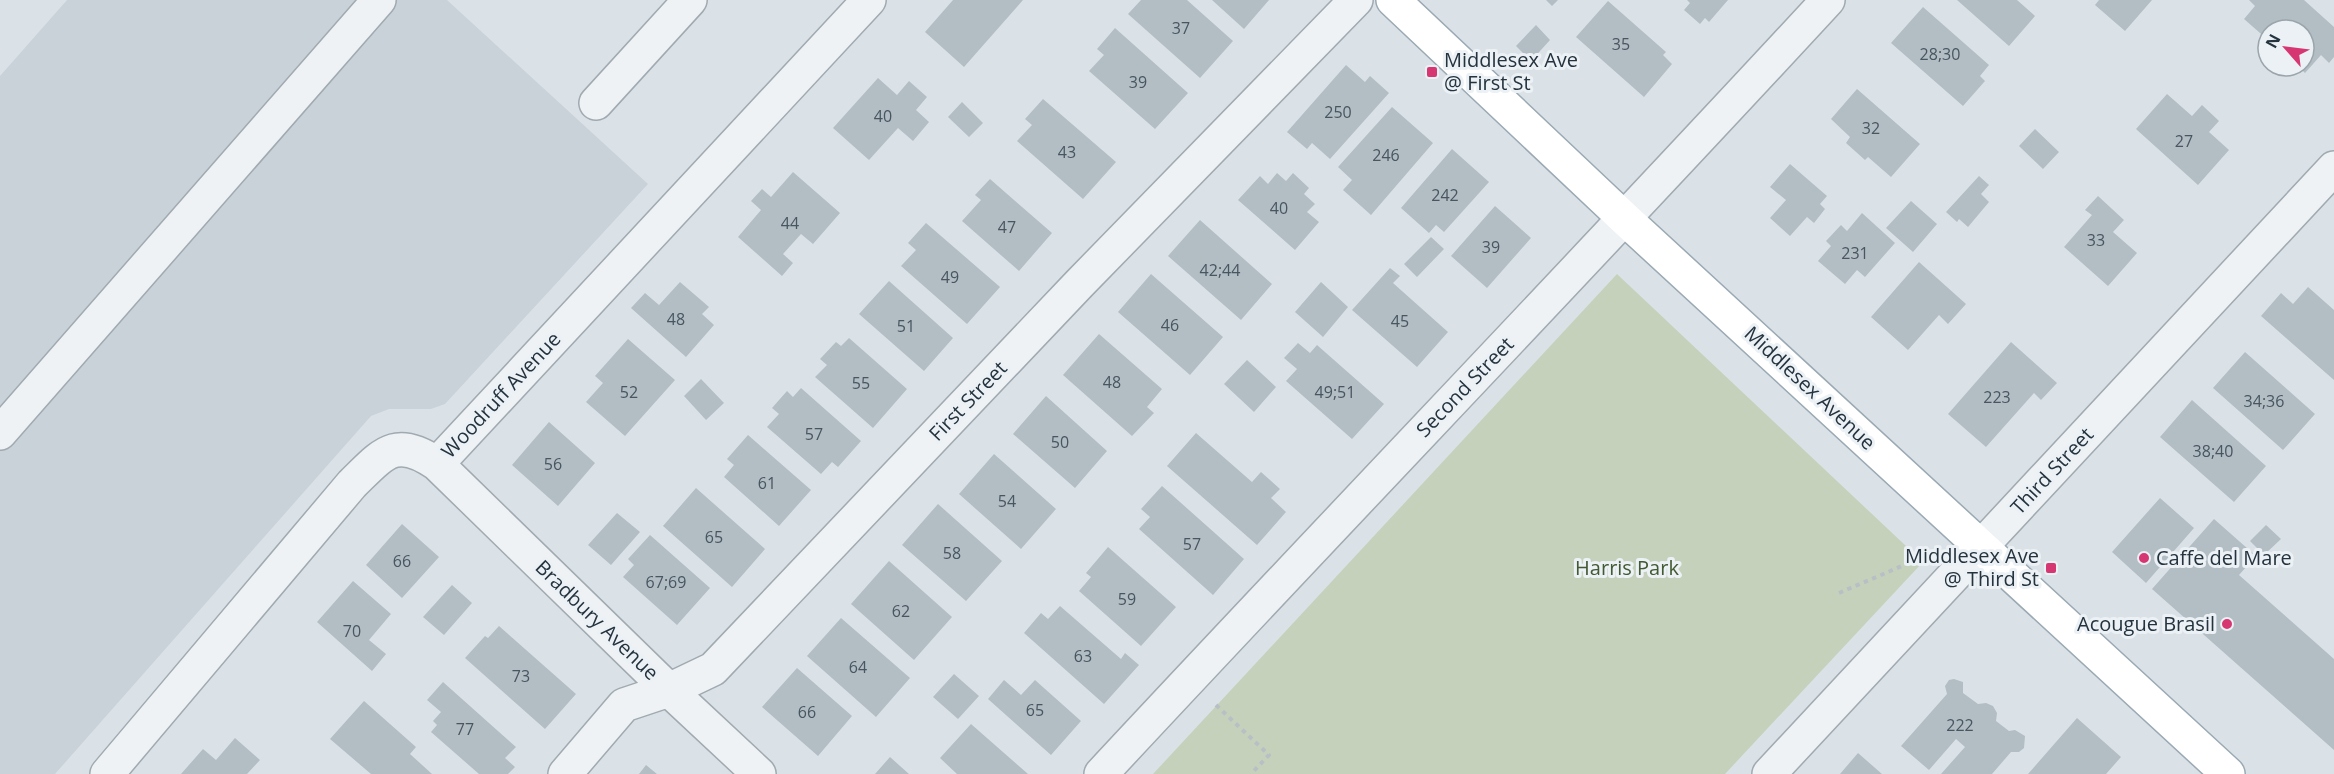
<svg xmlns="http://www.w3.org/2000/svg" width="2334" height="774" font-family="'Open Sans',sans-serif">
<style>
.built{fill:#c9d2d9}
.green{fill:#c6d1bc}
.building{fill:#b2bdc4}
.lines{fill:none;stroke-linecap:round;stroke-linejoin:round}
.minor-casing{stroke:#a0aab1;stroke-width:36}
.major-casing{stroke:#9aa9b3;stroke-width:36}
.path{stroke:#b9c0c5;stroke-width:4;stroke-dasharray:4.5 4.5;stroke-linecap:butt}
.minor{stroke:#eef2f5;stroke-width:33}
.major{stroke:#fff;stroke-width:33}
.poi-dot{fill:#d63671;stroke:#ebf1f5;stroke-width:2}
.labels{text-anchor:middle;stroke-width:6;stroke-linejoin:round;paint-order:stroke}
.number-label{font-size:16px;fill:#485660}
.poi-label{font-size:20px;fill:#24333e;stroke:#ebf1f5;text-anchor:start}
.street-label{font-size:20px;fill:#24333e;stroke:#ebf1f5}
.park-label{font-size:20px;fill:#425a31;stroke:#ebf1f5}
</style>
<rect width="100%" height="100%" fill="#dbe2e7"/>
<path class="built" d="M67 0H447L648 184 445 404 431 409H389L371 416 55 774H0V76Z"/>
<path class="green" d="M1617 274 1923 562 1725 774H1153Z"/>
<path class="building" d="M953 0H1023L964 67 925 32Z
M1141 0H1187L1233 41 1200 78 1128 14Z
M1212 0H1269L1244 29Z
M1546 0H1558L1552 6Z
M1687 0H1728L1709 22 1705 18 1700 24 1684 10 1690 3Z
M1957 0H2017L2035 16 2009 46Z
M2099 0H2152L2125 31 2095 5Z
M2249 0H2304L2334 27V57L2329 63 2321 55 2305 73 2298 66H2304V30H2268V40L2244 19 2255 6Z
M1608 1 1666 52 1663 55 1672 64 1644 97 1576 37Z
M1923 7 1989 65 1980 76 1985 81 1963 106 1891 43Z
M1536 25 1550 40 1531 61 1516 46Z
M1115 28 1188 93 1155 129 1089 71 1104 55 1097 49Z
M1346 65 1365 82 1370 76 1389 93 1330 159 1312 143 1307 149 1287 132Z
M878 78 897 95 909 81 927 97 916 110 929 122 913 141 898 128 869 160 833 128Z
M1857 89 1920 144 1891 177 1868 157 1865 160 1846 143 1850 137 1831 119Z
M2167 94 2192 116 2202 105 2219 121 2209 132 2229 150 2198 185 2136 129Z
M1043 99 1116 162 1083 199 1017 141 1032 125 1025 119Z
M962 102 983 123 969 137 948 117Z
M1392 107 1433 143 1371 215 1343 190 1352 180 1338 167Z
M2035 129 2059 152 2043 169 2019 146Z
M1452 149 1489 182 1444 232 1436 225 1429 233 1401 208Z
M1790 164 1827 196 1820 204 1825 209 1814 223 1807 217 1790 236 1770 218 1786 200 1770 187Z
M793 172 840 213 813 244 801 234 783 254 793 263 782 276 738 237 761 210 751 201 762 189 771 197Z
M1277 173 1286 181 1293 173 1309 188 1304 194 1315 204 1307 212 1319 222 1295 250 1238 200 1260 176 1268 184Z
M1979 176 1989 185 1981 194 1989 202 1968 227 1959 219 1957 222 1946 212Z
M990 179 1052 233 1019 271 962 221 981 200 975 195Z
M2098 196 2124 220 2113 232 2137 253 2108 286 2064 247 2092 215 2085 210Z
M1911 201 1937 224 1913 252 1886 228Z
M1495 206 1531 238 1487 288 1451 256Z
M1862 213 1895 243 1865 277 1857 270 1845 284 1818 261 1831 246 1826 241 1841 225 1847 231Z
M1200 220 1272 284 1241 320 1168 256Z
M926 223 1000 287 967 324 901 266 916 250 908 243Z
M1431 237 1444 249 1417 277 1404 264Z
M1919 262 1966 304 1948 324 1939 315 1908 350 1871 317Z
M1390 268 1400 276 1393 283 1448 332 1417 367 1352 310Z
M1151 274 1223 337 1190 375 1118 312Z
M889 281 953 338 924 371 859 314Z
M680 282 709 307 702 314 714 325 686 357 631 308 645 293 659 305Z
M1321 282 1348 307 1323 337 1295 312Z
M2308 287 2334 310V380L2261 316 2281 293 2293 304Z
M1099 334 1162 389 1147 407 1154 413 1132 436 1063 375Z
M849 338 907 389 873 428 815 377 827 365 820 359 836 342 841 346Z
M628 339 675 380 625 436 586 402 603 383 595 376Z
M2011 342 2057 383 2041 400 2034 393 1986 447 1948 414Z
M1298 343 1310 353 1317 345 1384 404 1352 439 1286 381 1297 369 1284 358Z
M2245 352 2315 414 2283 450 2213 388Z
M1247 360 1276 387 1254 412 1224 384Z
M701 379 724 403 706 420 684 396Z
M801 388 861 441 838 467 832 462 821 474 767 427 779 414 772 408 787 391 793 397Z
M1046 396 1107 451 1075 488 1013 434Z
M2192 400 2266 466 2234 502 2160 437Z
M549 422 595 463 558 506 512 465Z
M1196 433 1252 482 1261 472 1280 489 1271 498 1286 512 1257 545 1167 466Z
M748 435 811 490 779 526 724 477 734 465 727 459Z
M994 454 1056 509 1021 549 959 494Z
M1162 486 1244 559 1213 595 1139 529 1150 517 1141 509Z
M696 488 765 549 732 587 663 526Z
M2160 498 2194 528 2146 583 2112 552Z
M938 504 1002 561 966 601 902 545Z
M617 513 640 532 611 565 588 545Z
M2214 519 2256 556 2239 575 2334 659V750L2152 589Z
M402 524 439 557 402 598 366 565Z
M2266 525 2281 539 2264 555 2250 541Z
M650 535 710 588 677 625 623 577 634 565 628 559Z
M1108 547 1176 607 1141 646 1079 591 1091 577 1086 573Z
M889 561 952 617 914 660 851 604Z
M353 581 391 614 369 640 386 654 372 671 317 622Z
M452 585 472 603 444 635 423 617Z
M1060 606 1121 659 1125 653 1139 665 1104 704 1024 633 1041 613 1048 619Z
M841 618 910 678 876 717 807 656Z
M499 626 576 694 545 729 465 658 485 636 488 638Z
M797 668 852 716 818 756 762 707Z
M954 674 979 696 958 719 933 697Z
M1954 679 1963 682V693L1978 704 1986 703 1993 706 1997 713 1996 721 2009 731 2015 730 2025 736 2024 748 2019 752H2011L1992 774H1941L1965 747 1956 739 1929 770 1901 746 1947 694 1945 686 1949 680Z
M1004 680 1021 695 1035 680 1081 721 1051 755 988 699Z
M443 682 516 747 505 758 515 767 508 774H479L431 732 437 725 433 721 441 712 427 700Z
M364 701 416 747 410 754 432 774H371L330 739Z
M2077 718 2121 757 2106 774H2028Z
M971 724 1028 774H957L940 758Z
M235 738 260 760 247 774H181L203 749 216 760Z
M1858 753 1882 774H1840Z
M890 757 909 774H875Z
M646 765 657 774H639Z"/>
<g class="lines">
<g class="minor-casing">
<path id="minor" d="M596 103 690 0
M0 433 379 0
M437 464 669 690 759 774
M107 774 352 484C383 454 395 435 437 464L869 0
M565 774 624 705 669 690 713 669 1079 284 1356 0
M1101 774C1342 515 1588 260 1828 0
M1769 774 2334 168"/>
</g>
<g class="major-casing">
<path id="major" d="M1393 0 1625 219 2228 774"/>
</g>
<path class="path" d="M1839 593 1916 560
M1216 705 1269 755 1251 774"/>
<use href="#minor" class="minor"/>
<use href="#major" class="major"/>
</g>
<g class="poi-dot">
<rect x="1426" y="66" width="12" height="12" rx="3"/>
<circle cx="2144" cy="558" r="6"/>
<rect x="2045" y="562" width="12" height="12" rx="3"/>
<circle cx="2227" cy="624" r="6"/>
</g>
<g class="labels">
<g class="number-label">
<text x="1181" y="34">37</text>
<text x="1621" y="50">35</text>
<text x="1940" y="60">28;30</text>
<text x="1138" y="88">39</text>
<text x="1338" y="118">250</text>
<text x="883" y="122">40</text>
<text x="1871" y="134">32</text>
<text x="2184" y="147">27</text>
<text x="1067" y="158">43</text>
<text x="1386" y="161">246</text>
<text x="1445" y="201">242</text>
<text x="1279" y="214">40</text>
<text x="790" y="229">44</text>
<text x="1007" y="233">47</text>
<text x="2096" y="246">33</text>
<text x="1491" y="253">39</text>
<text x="1855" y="259">231</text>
<text x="1220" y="276">42;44</text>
<text x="950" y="283">49</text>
<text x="676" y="325">48</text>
<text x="1400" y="327">45</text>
<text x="1170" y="331">46</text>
<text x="906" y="332">51</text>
<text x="1112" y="388">48</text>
<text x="861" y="389">55</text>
<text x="629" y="398">52</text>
<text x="1335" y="398">49;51</text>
<text x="1997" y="403">223</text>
<text x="2264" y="407">34;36</text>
<text x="814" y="440">57</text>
<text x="1060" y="448">50</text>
<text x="2213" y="457">38;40</text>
<text x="553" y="470">56</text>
<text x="767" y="489">61</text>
<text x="1007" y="507">54</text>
<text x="714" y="543">65</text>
<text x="1192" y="550">57</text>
<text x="952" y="559">58</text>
<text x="402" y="567">66</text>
<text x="666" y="588">67;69</text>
<text x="1127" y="605">59</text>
<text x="901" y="617">62</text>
<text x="352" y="637">70</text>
<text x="1083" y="662">63</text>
<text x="858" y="673">64</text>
<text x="521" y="682">73</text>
<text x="1035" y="716">65</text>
<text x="807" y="718">66</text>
<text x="1960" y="731">222</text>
<text x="465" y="735">77</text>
</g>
<g class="poi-label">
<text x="1444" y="67">Middlesex Ave<tspan x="1444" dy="23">@ First St</tspan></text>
<text x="2039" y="563" text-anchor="end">Middlesex Ave<tspan x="2039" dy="23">@ Third St</tspan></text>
<text x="2156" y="565">Caffe del Mare</text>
<text x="2215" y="631" text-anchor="end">Acougue Brasil</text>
</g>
<g class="street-label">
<text transform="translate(1465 387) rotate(-46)" y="7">Second Street</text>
<text transform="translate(1810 388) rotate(43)" y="7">Middlesex Avenue</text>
<text transform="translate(501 395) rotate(-47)" y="7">Woodruff Avenue</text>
<text transform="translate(968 401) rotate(-46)" y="7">First Street</text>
<text transform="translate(2052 471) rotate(-47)" y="7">Third Street</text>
<text transform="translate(597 620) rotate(44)" y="7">Bradbury Avenue</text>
</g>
<g class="park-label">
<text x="1627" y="575">Harris Park</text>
</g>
</g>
<g transform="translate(2286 48) rotate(298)"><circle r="28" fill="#ebf1f5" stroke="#9ba5ac" stroke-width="1.5"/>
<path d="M0-4.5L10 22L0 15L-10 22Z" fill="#d63671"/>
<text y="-9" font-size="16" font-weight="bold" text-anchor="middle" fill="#24333e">N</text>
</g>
</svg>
